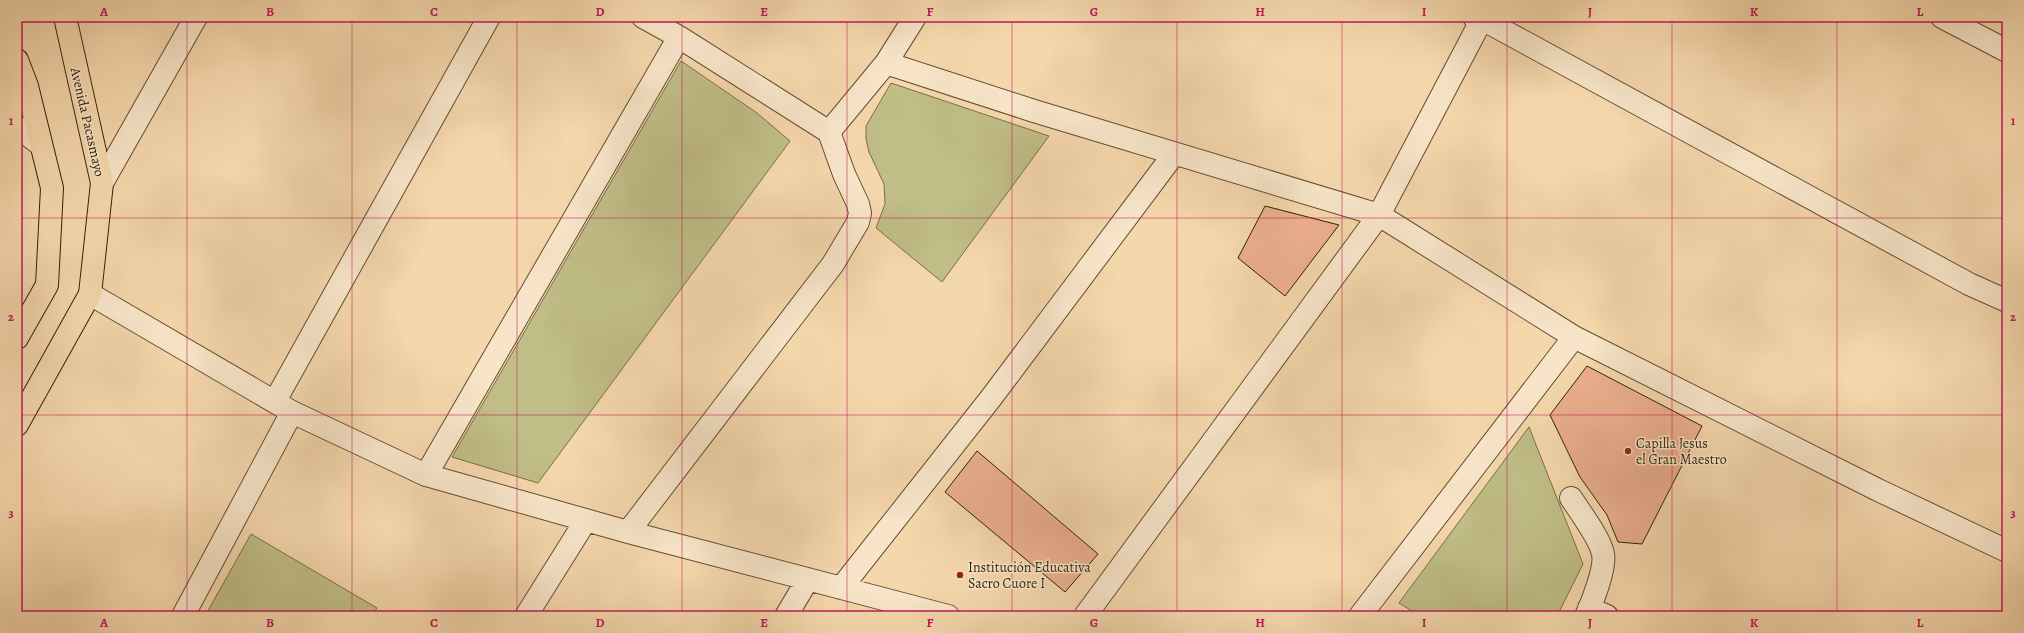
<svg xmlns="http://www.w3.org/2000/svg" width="2024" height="633" font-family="Alegreya,serif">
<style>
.green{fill:#c0bd86;stroke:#796e46}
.building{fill:#ecaf8e;stroke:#321f05}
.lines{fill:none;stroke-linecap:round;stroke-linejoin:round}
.minor-casing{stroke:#634d2f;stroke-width:24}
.major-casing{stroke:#321f05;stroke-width:24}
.minor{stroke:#f8e5c9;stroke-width:22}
.major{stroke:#f5d7ac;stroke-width:22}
.grid{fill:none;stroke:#c2185b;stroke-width:1;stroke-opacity:0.55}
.poi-dot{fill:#8f2418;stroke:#f8e5c9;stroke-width:1.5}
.labels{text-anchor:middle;stroke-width:3;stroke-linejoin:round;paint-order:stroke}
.street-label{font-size:14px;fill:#321f05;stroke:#f8e5c9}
.poi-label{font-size:14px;fill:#321f05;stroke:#f8e5c9;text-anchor:start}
.neatline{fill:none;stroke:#c2185b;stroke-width:1.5}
.grid-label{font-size:13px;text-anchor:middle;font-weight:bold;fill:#c2185b}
</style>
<rect width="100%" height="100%" fill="#f5d7ac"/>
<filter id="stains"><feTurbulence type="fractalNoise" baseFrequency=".005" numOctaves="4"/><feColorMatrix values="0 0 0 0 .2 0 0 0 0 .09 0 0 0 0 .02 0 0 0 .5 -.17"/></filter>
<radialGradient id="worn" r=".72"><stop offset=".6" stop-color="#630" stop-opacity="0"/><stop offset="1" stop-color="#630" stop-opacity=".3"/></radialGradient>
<path class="green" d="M681 61 757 113 790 141 538 483 452 457Z
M891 83 1049 136 942 282 876 228 885 204 884 184 869 152 866 139V126Z
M1529 427 1583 564 1557 616H1420L1399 603Z
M251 534 377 608 371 616H205Z"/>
<path class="building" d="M1265 206 1339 225 1285 296 1238 258Z
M1587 366 1702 426 1642 544 1618 542 1607 515 1580 477 1550 415Z
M977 451 1098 554 1065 592 945 492Z"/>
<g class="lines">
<g class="minor-casing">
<path id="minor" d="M1474 17 1482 19 1969 284 2007 301
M1942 17 2007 51
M886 63 1034 111 1379 215 1574 337 1878 490 2007 551
M17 127 41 145
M829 132 886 63 915 17
M102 183 196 17
M90 294 292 412 426 475 628 532 948 616
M275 401 489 17
M426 475 679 37
M1571 498C1580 512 1600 538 1603 554 1606 568 1592 603 1586 616
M628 532 833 264 858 222 860 213 858 204 844 174 829 132 679 37 643 17
M841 588 991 398 1174 154
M1589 608 1607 616
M183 616 292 412
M526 616 586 520
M786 616 808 579
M1085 616 1379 215 1483 17
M1360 616 1574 337"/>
</g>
<g class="major-casing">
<path id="major" d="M17 60 27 86 52 188 47 285 17 338
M17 425 90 294 102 183 65 17"/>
</g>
<use href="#minor" class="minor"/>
<use href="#major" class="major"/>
</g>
<path class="grid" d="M187 17V616M352 17V616M517 17V616M682 17V616M847 17V616M1012 17V616M1177 17V616M1342 17V616M1507 17V616M1672 17V616M1837 17V616M17 218H2007M17 415H2007"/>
<g class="poi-dot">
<circle cx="1628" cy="451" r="4"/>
<circle cx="960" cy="575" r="4"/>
</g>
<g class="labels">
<g class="street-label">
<text transform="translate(88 122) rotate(77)" y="5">Avenida Pacasmayo</text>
</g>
<g class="poi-label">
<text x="1636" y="448">Capilla Jesus<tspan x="1636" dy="16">el Gran Maestro</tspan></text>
<text x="968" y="572">Institución Educativa<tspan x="968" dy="16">Sacro Cuore I</tspan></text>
</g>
</g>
<rect width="2024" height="633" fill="none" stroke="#f5d7ac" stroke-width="44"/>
<rect x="22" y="22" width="1980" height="589" class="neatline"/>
<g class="grid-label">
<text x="104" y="16">A</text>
<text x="270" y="16">B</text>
<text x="434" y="16">C</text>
<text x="600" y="16">D</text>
<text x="764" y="16">E</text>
<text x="930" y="16">F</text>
<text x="1094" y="16">G</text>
<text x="1260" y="16">H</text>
<text x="1424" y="16">I</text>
<text x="1590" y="16">J</text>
<text x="1754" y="16">K</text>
<text x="1920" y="16">L</text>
<text x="11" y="125">1</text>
<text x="2013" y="125">1</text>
<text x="11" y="321">2</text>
<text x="2013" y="321">2</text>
<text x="11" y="517">3</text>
<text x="2013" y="517">3</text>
<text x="104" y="627">A</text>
<text x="270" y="627">B</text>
<text x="434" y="627">C</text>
<text x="600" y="627">D</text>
<text x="764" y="627">E</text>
<text x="930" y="627">F</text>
<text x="1094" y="627">G</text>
<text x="1260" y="627">H</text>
<text x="1424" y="627">I</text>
<text x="1590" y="627">J</text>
<text x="1754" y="627">K</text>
<text x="1920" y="627">L</text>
</g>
<rect width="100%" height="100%" filter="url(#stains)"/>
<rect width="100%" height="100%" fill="url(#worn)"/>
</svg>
